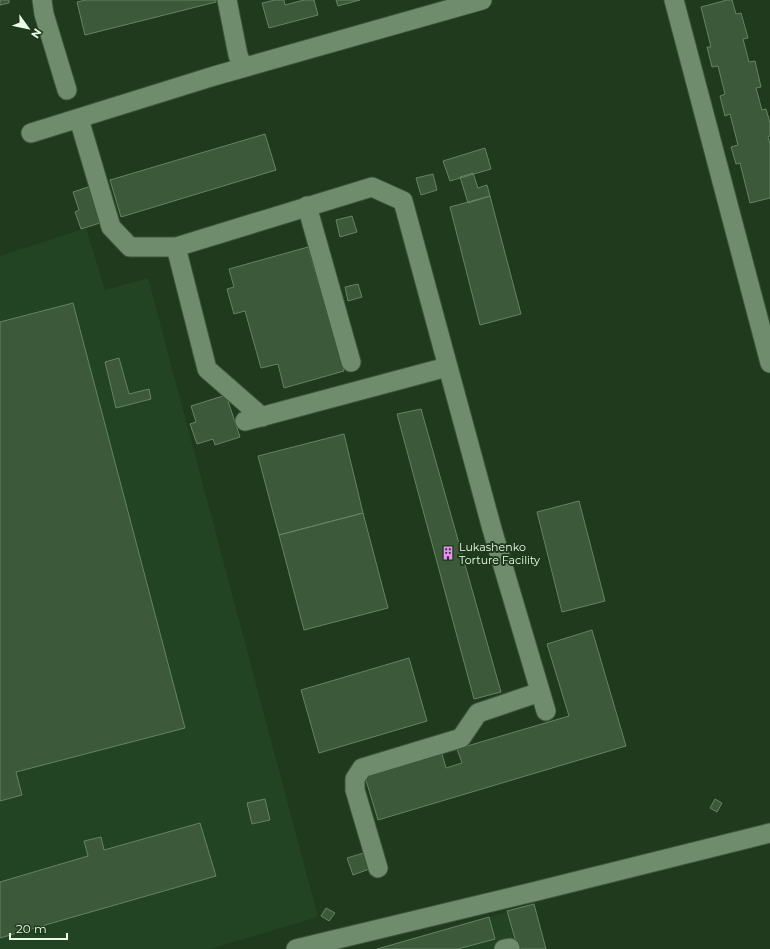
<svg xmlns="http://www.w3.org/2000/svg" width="770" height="949" font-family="Montserrat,sans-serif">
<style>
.built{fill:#234422}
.building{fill:#3c593a;stroke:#658463}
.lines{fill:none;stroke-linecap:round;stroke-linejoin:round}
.minor-casing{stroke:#3d553c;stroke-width:21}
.minor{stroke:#6f8d6c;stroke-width:19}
.labels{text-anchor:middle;stroke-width:4;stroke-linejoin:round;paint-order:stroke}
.poi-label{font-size:11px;fill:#eafbe8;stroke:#1f3a1d;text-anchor:start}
</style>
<rect width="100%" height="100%" fill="#1f3a1d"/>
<path class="built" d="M86 228 105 290 148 278 318 917 210 949H0V256Z
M534 904 546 949H377Z"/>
<path class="building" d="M0 0H9V3L0 5Z
M86 0H216V2L85 35 77 2Z
M275 0H284L285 5 304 0H314L318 15 269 28 262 3Z
M336 0H360L338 6Z
M727 0H732L736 14 741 13 748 38 743 39 749 62 755 61 761 87 756 88 762 110 766 109 770 123V136L768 137 770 144V198L750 203 740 163 736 164 731 147 738 145 730 114 725 116 720 96 725 94 718 66 712 67 707 47H711L701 7Z
M265 134 276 170 121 217 110 180Z
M485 148 491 169 450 181 443 161Z
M473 173 478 188 487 185 490 196 468 203 460 177Z
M433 174 437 190 421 195 416 178Z
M91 186 103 222 81 229 75 212 79 210 73 192Z
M490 196 521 314 480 325 450 207Z
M352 216 357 232 340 237 336 220Z
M308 247 344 371 284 388 278 364 261 368 245 311 234 314 227 289 234 287 229 269Z
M358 284 362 297 348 301 345 287Z
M73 303 185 728 16 772 22 795 0 801V322Z
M119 358 129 394 149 389 151 399 116 408 105 362Z
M226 395 240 437 215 445 213 439 197 444 190 424 196 422 191 406Z
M421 409 501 692 474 699 397 414Z
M344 434 363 513 279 535 258 456Z
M579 501 605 601 562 612 537 512Z
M363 513 388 608 304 630 279 535Z
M592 630 626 746 378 820 365 777 442 754 446 768 462 763 457 749 569 716 547 644Z
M409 658 427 721 319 753 301 690Z
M265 799 270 820 252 824 247 803Z
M715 799 722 803 717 812 710 808Z
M200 823 216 876 0 938V882L88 856 84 841 101 837 104 850Z
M367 852 372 868 353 875 347 858Z
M534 904 546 949H518L507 911Z
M326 908 335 913 329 921 321 916Z
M489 917 495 939 458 949H377Z"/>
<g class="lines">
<g class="minor-casing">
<path id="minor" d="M42 0 44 14 67 90
M227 0 238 55 243 68
M674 0 770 363
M79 119 111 227 130 247H176
M31 133 214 76 482 0
M307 206 351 362
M262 417 207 369 176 247 372 187 403 201 492 529 546 711
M245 421 447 367
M378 868 355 790V779L362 768 461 738 478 713 540 692
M296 949 537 891 770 833
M504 949 510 948V949"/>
</g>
<use href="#minor" class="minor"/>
</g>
<defs>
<g id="building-bare" transform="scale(1.08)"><path d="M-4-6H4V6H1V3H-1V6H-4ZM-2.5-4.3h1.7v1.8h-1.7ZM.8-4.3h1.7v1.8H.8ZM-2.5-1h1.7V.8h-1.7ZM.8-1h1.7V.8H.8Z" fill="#ed8cf9" stroke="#1f3a1d" stroke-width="2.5" paint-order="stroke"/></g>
</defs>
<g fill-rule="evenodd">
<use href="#building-bare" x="448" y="553"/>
</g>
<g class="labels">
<g class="poi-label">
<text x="459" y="551">Lukashenko<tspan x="459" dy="13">Torture Facility</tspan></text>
</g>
</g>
<g transform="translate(28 28) rotate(123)" stroke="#1f3a1d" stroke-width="3" paint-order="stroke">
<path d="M0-3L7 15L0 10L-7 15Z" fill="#eafbe8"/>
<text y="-6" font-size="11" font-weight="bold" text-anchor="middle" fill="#eafbe8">N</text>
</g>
<path d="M10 933v6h57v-6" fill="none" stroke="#eafbe8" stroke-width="2"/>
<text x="16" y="933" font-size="12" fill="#eafbe8" stroke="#1f3a1d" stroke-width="3" paint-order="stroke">20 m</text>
</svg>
